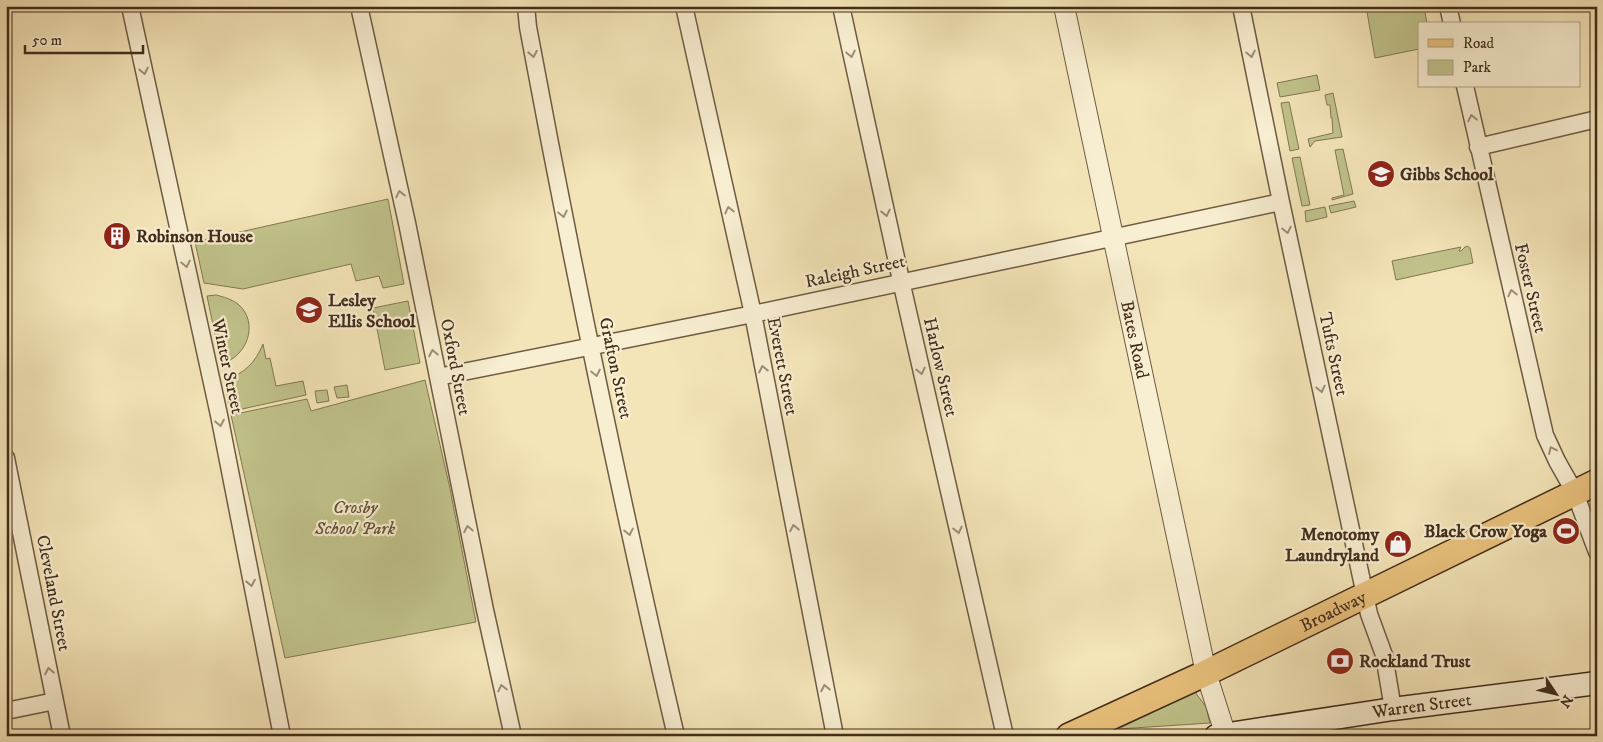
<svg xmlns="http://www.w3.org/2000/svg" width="1603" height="742" font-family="'IM FELL DW Pica',serif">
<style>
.green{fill:#c1c38b;stroke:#827854}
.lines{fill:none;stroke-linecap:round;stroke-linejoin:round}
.minor-casing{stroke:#6e5b43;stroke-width:19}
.tertiary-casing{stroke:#6e5b43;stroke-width:22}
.secondary-casing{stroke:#422d1c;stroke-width:25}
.primary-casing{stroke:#422d1c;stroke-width:28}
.minor{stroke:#f8eed1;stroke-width:16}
.tertiary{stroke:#f8eed1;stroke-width:20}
.secondary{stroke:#f8eed1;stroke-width:22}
.primary{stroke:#eac27c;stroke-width:25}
.oneway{stroke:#9d8e76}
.labels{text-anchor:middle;stroke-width:4.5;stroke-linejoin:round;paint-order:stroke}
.poi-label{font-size:18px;font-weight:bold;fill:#422d1c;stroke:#f8eed1;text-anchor:start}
.street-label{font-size:18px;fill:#422d1c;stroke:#f8eed1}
.park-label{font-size:18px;font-style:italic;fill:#625238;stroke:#f8eed1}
</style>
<rect width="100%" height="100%" fill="#f4e5b8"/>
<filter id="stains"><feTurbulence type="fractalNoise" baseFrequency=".004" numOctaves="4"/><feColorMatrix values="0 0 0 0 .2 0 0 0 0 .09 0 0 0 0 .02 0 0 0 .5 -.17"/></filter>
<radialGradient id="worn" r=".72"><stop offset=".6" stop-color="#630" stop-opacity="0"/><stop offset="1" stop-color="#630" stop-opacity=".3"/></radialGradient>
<path class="green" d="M1366 6H1424L1427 24H1419V49L1375 58Z
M1317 75 1320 90 1280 97 1277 83Z
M1333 93 1342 137 1315 141 1310 147 1308 139 1333 133 1332 118H1331L1330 105H1327L1325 95Z
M1289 102 1299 149 1290 151 1281 103Z
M1343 149 1353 194 1332 200V198L1344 195 1335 150Z
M1300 157 1310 205 1302 206 1292 158Z
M388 199 404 284 383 288 379 276 356 281 351 264 243 289 204 283 195 242Z
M1354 201 1356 207 1331 213 1329 206Z
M1325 207 1327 217 1306 222 1305 211Z
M1467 246 1470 248 1473 263 1396 280 1392 261 1461 247 1459 251H1461L1465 247Z
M216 295C224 297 231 299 238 304 260 323 247 357 221 364L207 296Z
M408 301 420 363 385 370 373 308Z
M263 344 266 359 270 358 276 386 303 381 306 395 233 411 229 407 225 380C245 373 255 363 263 344Z
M425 380 449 484 476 622 285 658 231 415 307 399 311 411Z
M347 385 349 397 337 398 334 387Z
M327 390 329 401 317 403 315 391Z
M1195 692 1206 707 1210 723 1118 729Z"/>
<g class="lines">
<g class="minor-casing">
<path id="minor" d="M130 6 219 415 282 736
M359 6 407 223 485 610 513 736
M526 6 528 27C572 264 621 501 676 736
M684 6 753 314 835 736
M841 6 904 294 1005 736
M1241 6 1281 202 1369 614 1384 655 1393 709
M1448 6 1452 24
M1465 86 1545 435 1557 461 1575 493 1597 552
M1478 147 1597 119
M438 377 753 314 1281 202
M6 458 62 736
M6 711 55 701"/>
</g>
<g class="tertiary-casing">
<g id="tertiary">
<path id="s1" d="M1064 6 1206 673 1226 736"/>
</g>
</g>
<g class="secondary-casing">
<g id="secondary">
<path id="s2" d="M1216 736 1393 709 1597 683"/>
</g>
</g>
<g class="primary-casing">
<g id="primary">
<path id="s3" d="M1069 736 1206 673 1597 482"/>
</g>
</g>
<use href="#minor" class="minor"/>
<use href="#tertiary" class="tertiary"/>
<use href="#secondary" class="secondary"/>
<use href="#primary" class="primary"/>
</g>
<defs><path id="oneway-chevron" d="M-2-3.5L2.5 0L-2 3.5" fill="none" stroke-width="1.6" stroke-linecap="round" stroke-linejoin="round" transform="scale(1.25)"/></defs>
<g class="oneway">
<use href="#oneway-chevron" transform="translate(533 54) rotate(80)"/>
<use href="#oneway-chevron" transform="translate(851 54) rotate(78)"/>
<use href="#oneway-chevron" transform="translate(1251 54) rotate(78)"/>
<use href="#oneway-chevron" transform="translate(144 71) rotate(78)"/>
<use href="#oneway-chevron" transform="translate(1472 118) rotate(-102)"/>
<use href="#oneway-chevron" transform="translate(400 194) rotate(-102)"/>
<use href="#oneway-chevron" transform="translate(729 210) rotate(-103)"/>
<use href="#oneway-chevron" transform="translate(886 213) rotate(78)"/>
<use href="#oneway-chevron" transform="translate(563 214) rotate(78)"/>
<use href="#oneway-chevron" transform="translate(1287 230) rotate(78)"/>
<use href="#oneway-chevron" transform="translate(186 264) rotate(78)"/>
<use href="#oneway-chevron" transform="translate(1512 293) rotate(-103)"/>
<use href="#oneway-chevron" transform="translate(433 353) rotate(-101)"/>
<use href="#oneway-chevron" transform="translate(763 369) rotate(-101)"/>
<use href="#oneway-chevron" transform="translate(921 371) rotate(77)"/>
<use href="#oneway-chevron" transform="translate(596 373) rotate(78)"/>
<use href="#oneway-chevron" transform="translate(1321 389) rotate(78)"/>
<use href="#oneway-chevron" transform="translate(220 423) rotate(79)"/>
<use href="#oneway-chevron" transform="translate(1552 450) rotate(-115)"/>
<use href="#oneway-chevron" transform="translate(794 528) rotate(-101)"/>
<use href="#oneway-chevron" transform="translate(468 529) rotate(-101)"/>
<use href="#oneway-chevron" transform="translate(958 530) rotate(77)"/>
<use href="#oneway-chevron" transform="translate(629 532) rotate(78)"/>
<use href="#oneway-chevron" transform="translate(251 583) rotate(79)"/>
<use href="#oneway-chevron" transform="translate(49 671) rotate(-101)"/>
<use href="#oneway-chevron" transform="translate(502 688) rotate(-103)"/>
<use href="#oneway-chevron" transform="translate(825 688) rotate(-101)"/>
</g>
<defs>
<g id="school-disc" transform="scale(1.4375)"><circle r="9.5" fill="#8f2418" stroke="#f8eed1"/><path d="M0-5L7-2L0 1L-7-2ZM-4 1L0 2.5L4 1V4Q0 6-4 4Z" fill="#fff"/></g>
<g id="building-disc" transform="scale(1.4375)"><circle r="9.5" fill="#8f2418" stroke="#f8eed1"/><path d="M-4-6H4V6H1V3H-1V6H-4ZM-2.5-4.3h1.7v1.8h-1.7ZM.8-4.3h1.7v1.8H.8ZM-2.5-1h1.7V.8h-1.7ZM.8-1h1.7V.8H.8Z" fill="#fff"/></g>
<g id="stadium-disc" transform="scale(1.4375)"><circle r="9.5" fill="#8f2418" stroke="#f8eed1"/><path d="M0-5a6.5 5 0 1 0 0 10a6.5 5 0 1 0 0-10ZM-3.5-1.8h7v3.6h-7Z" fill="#fff"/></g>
<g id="shop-disc" transform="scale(1.4375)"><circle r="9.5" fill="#8f2418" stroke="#f8eed1"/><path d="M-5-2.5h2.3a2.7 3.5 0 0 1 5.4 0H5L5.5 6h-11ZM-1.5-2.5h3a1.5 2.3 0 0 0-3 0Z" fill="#fff"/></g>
<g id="bank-disc" transform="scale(1.4375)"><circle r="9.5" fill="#8f2418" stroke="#f8eed1"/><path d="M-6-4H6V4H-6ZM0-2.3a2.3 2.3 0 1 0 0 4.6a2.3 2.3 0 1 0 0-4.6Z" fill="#fff"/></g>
</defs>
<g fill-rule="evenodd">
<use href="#school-disc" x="1381" y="174"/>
<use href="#building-disc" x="117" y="236"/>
<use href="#school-disc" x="309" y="310"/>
<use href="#stadium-disc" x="1566" y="531"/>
<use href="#shop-disc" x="1398" y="544"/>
<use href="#bank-disc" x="1340" y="661"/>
</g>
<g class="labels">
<g class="poi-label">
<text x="1400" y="180">Gibbs School</text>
<text x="136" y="242">Robinson House</text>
<text x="328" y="306">Lesley<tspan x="328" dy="21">Ellis School</tspan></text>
<text x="1547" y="537" text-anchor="end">Black Crow Yoga</text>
<text x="1379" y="540" text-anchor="end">Menotomy<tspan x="1379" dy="21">Laundryland</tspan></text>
<text x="1359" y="667">Rockland Trust</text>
</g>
<g class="street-label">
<text transform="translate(855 271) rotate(-12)" y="6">Raleigh Street</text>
<text transform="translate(1531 288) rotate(77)" y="6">Foster Street</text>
<text dy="6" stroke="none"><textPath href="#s1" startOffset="341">Bates Road</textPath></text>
<text transform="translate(1334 354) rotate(78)" y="6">Tufts Street</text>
<text transform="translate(228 366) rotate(78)" y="6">Winter Street</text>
<text transform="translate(783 366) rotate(79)" y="6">Everett Street</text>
<text transform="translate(456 367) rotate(79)" y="6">Oxford Street</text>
<text transform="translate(941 367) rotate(77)" y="6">Harlow Street</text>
<text transform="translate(616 368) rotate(78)" y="6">Grafton Street</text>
<text transform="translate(54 593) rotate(79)" y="6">Cleveland Street</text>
<text dy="6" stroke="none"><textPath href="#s3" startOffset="292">Broadway</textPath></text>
<text dy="6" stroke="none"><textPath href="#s2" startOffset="208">Warren Street</textPath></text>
</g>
<g class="park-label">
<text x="355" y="513">Crosby<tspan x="355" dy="21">School Park</tspan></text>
</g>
</g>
<rect width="1603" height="742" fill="none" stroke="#f4e5b8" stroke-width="25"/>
<rect x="8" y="8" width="1588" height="727" fill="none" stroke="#422d1c" stroke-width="2.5"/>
<rect x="12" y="12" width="1578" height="717" fill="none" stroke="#422d1c"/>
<rect x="1418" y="22" width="162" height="65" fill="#f8eed1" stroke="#afa189"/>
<rect x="1428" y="39" width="25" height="8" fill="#eac27c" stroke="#afa189"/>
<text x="1463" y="48" font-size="15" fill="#422d1c">Road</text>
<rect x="1428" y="60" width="25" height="15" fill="#c1c38b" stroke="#afa189"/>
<text x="1463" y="72" font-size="15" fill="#422d1c">Park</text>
<g transform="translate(1556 694) rotate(125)" stroke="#f8eed1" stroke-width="4" paint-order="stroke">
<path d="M0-4L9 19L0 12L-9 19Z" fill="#422d1c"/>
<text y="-8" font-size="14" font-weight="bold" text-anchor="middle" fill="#422d1c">N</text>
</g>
<path d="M25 45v8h118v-8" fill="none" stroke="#422d1c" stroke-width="2.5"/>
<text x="32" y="45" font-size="15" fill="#422d1c" stroke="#f8eed1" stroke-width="4" paint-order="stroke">50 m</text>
<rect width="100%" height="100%" filter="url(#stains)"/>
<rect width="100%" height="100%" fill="url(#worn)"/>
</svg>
